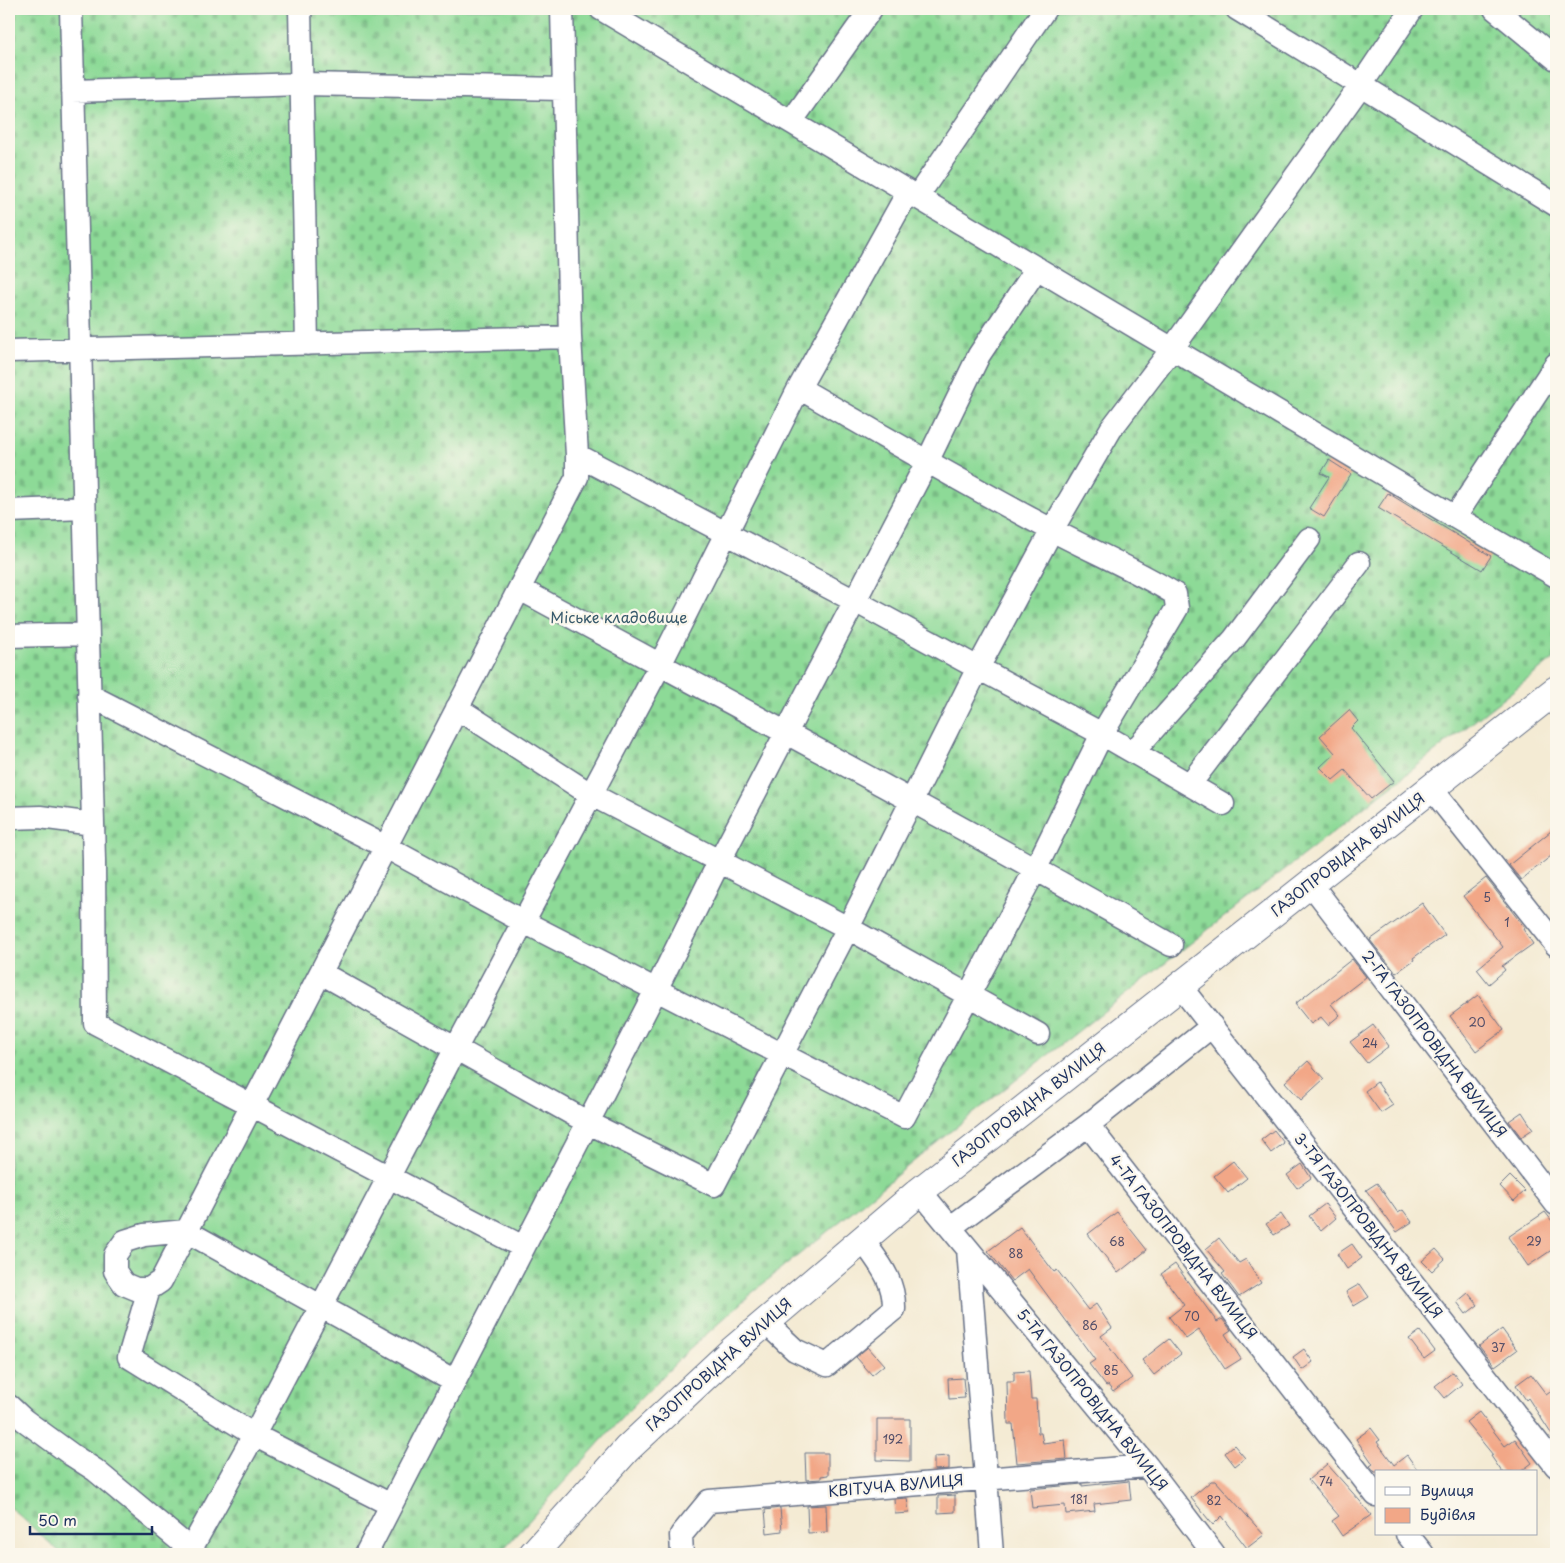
<svg xmlns="http://www.w3.org/2000/svg" width="1565" height="1563" font-family="'Playpen Sans',sans-serif">
<style>
.cemetery{fill:url(#cemetery-stones);stroke:#54847a}
.building{fill:#f2a787}
.lines{fill:none;stroke-linecap:round;stroke-linejoin:round}
.minor-casing{stroke:#677187;stroke-width:25}
.major-casing{stroke:#677187;stroke-width:30}
.minor{stroke:#fff;stroke-width:22}
.major{stroke:#fff;stroke-width:28}
.labels{text-anchor:middle;stroke-width:4.5;stroke-linejoin:round;paint-order:stroke}
.number-label{font-size:12px;fill:#514d68}
.park-label{font-size:15px;fill:#385a6c;stroke:#fbf7ec}
.street-label{font-size:15px;fill:#1b2f5e;stroke:#fbf7ec}
</style>
<defs>
<pattern id="cemetery-stones" width="16" height="16" patternUnits="userSpaceOnUse" patternTransform="scale(1.25)"><rect width="16" height="16" fill="#8dda97"/><path d="M2 7V4a2 2 0 0 1 4 0v3zM10 15v-3a2 2 0 0 1 4 0v3z" fill="#79bb85"/></pattern>
</defs>
<rect width="100%" height="100%" fill="#fbf7ec"/>
<filter id="ink" filterUnits="userSpaceOnUse"><feTurbulence type="fractalNoise" baseFrequency=".02" numOctaves="2"/><feDisplacementMap in="SourceGraphic" scale="10" xChannelSelector="R" yChannelSelector="G"/><feConvolveMatrix kernelMatrix="1 2 1 2 8 2 1 2 1" color-interpolation-filters="sRGB"/></filter>
<filter id="wash" filterUnits="userSpaceOnUse"><feTurbulence type="fractalNoise" baseFrequency=".0096" numOctaves="4" result="noise"/><feDisplacementMap in="SourceGraphic" scale="20" xChannelSelector="R" yChannelSelector="G"/><feGaussianBlur stdDeviation="1.12" result="paint"/><feColorMatrix in="noise" values="0 0 0 0 0 0 0 0 0 0 0 0 0 0 0 0 0 1.4 0 .05"/><feComposite in="paint" operator="in"/></filter>
<g filter="url(#wash)">
<rect width="100%" height="100%" fill="#f4ebd4"/>
<path class="cemetery" d="M9 9H1556V657L951 1131 753 1292 689 1350 626 1413 499 1554H62L9 1506Z"/>
<g id="blocks">
<path class="building" d="M1329 460 1351 474 1324 517 1309 508 1329 477 1321 473Z
M1388 493 1491 556 1482 570 1378 508Z
M1349 710 1358 721 1351 728 1394 781 1371 799 1345 770 1333 780 1320 767 1335 753 1320 736Z
M1556 827V852L1521 880 1509 865Z
M1486 878 1525 928 1523 929 1533 944 1502 966 1505 970 1489 984 1477 969 1503 947 1463 896Z
M1422 903 1445 935 1413 958 1414 960 1396 973 1370 940Z
M1352 959 1366 977 1331 1004 1340 1015 1328 1025 1321 1017 1311 1024 1295 1004Z
M1478 995 1504 1030 1476 1051 1450 1016Z
M1373 1025 1389 1046 1367 1063 1350 1042Z
M1308 1061 1324 1079 1301 1100 1285 1082Z
M1377 1082 1393 1105 1381 1113 1365 1091Z
M1522 1112 1533 1129 1521 1137 1509 1121Z
M1274 1130 1284 1143 1271 1153 1261 1140Z
M1233 1161 1247 1178 1228 1193 1214 1176Z
M1302 1164 1311 1178 1297 1188 1287 1175Z
M1510 1176 1525 1191 1514 1201 1500 1186Z
M1377 1183 1398 1213 1403 1210 1412 1222 1397 1232 1366 1190Z
M1325 1204 1336 1218 1321 1231 1309 1216Z
M1117 1212 1147 1250 1118 1273 1088 1234Z
M1545 1212 1556 1226V1247L1528 1266 1508 1237Z
M1281 1214 1289 1226 1274 1235 1266 1224Z
M1020 1227 1054 1272 1057 1270 1088 1310 1096 1304 1112 1328 1101 1336 1132 1378 1113 1392 1108 1385 1106 1386 1089 1364 1095 1360 1028 1269 1012 1281 988 1251Z
M1219 1238 1239 1263 1246 1259 1261 1283 1239 1297 1222 1274 1225 1272 1206 1249Z
M1352 1244 1362 1258 1347 1269 1337 1254Z
M1436 1249 1445 1259 1432 1271 1422 1261Z
M1175 1264 1217 1322 1222 1319 1231 1330 1225 1334 1241 1359 1225 1369 1199 1330 1186 1339 1169 1317 1184 1305 1161 1274Z
M1360 1284 1369 1297 1354 1306 1346 1292Z
M1468 1293 1478 1305 1466 1314 1457 1302Z
M1502 1329 1517 1350 1495 1366 1479 1346Z
M1420 1331 1435 1351 1424 1359 1409 1339Z
M1169 1339 1181 1354 1154 1375 1142 1360Z
M868 1347 884 1365 872 1375 856 1357Z
M1304 1349 1313 1362 1302 1370 1293 1357Z
M1029 1371 1031 1399H1036L1038 1433H1041L1043 1443 1065 1440 1067 1459 1017 1463 1013 1424H1008L1007 1381H1014V1372Z
M1453 1372 1462 1384 1445 1398 1435 1386Z
M1531 1374 1546 1394 1556 1387V1441L1528 1398 1526 1400 1516 1385Z
M963 1378 965 1398 949 1399 948 1379Z
M1479 1412 1505 1446 1515 1439 1532 1463 1520 1472H1502L1491 1456 1493 1455 1466 1422Z
M877 1419H910V1461L877 1460Z
M1371 1428 1380 1440 1377 1442 1394 1465 1407 1455 1419 1472H1375L1370 1466 1373 1464 1356 1439Z
M1234 1445 1245 1458 1235 1466 1225 1453Z
M805 1453H828V1475L821 1476V1479L806 1480Z
M949 1456V1469L934 1470V1457Z
M1327 1464 1360 1501 1371 1515 1342 1536 1332 1521 1339 1516 1308 1480Z
M1129 1481 1131 1500 1094 1504 1095 1511 1066 1514 1065 1505 1032 1508 1030 1489 1082 1484V1486Z
M1211 1481H1216L1264 1535 1247 1548 1222 1516 1213 1525 1191 1498Z
M955 1495V1512L938 1513V1496Z
M907 1498 909 1513 895 1514 894 1499Z
M826 1505 827 1532 808 1533 807 1506Z
M780 1508 782 1531 767 1533 765 1510Z"/>
</g>
</g>
<g filter="url(#ink)">
<use href="#blocks" fill-opacity="0" stroke="#677187" stroke-width="1"/>
<g class="lines">
<g class="minor-casing">
<path id="minor" d="M71 9 94 860 95 1023 523 1247
M300 9 307 344
M601 9 1455 517 1556 576
M1237 9 1556 205
M1495 9 1556 59
M73 91 302 84 562 89
M791 122 871 9
M917 197 1045 9
M9 351 570 337
M577 455 855 601 978 668 1102 734 1223 804
M9 511 84 508
M1455 517 1556 364
M520 589C738 707 956 823 1171 945
M9 636 87 634
M89 695 386 847 524 922 904 1117 1036 868 1102 734 1177 608 1175 594C1135 569 1091 551 1050 529 965 484 882 436 799 388
M457 708 590 794 848 928 1038 1034
M1134 751 1234 639 1309 539
M1190 784 1359 563
M1432 789 1556 945
M9 818 40 817 93 824
M1311 884 1556 1204
M321 973 587 1122 714 1185 848 928 978 668 1052 530 1111 429 1172 349 1361 85 1412 9
M1180 986 1556 1466
M1212 1026 1088 1125 1376 1495
M920 1191 968 1249 992 1554
M951 1227 1088 1125
M968 1249 1147 1466 1214 1554
M149 1289 129 1357 254 1435 391 1505
M765 1322 795 1350 827 1365 894 1309C895 1280 878 1262 862 1239
M455 1381 186 1231 144 1235 125 1241 115 1255V1271L124 1284 136 1289H149L161 1281 577 477V455L570 337 562 9
M9 1406 24 1420 72 1455 95 1470 196 1554
M1407 1534 1423 1554
M191 1549 254 1435 456 1048 660 665 799 388 908 192
M366 1554 656 990 719 862 927 462 979 355 1037 268
M682 1554 681 1535 709 1501 1147 1466"/>
</g>
<g class="major-casing">
<path id="major" d="M533 1554 627 1449 732 1351 920 1191 1556 690"/>
</g>
<use href="#minor" class="minor"/>
<use href="#major" class="major"/>
</g>
</g>
<g class="labels">
<g class="number-label">
<text x="1487" y="902">5</text>
<text x="1507" y="927">1</text>
<text x="1477" y="1027">20</text>
<text x="1370" y="1048">24</text>
<text x="1117" y="1246">68</text>
<text x="1534" y="1246">29</text>
<text x="1016" y="1258">88</text>
<text x="1192" y="1321">70</text>
<text x="1090" y="1330">86</text>
<text x="1498" y="1352">37</text>
<text x="1111" y="1375">85</text>
<text x="893" y="1444">192</text>
<text x="1326" y="1486">74</text>
<text x="1079" y="1504">181</text>
<text x="1214" y="1505">82</text>
</g>
<g class="park-label">
<text x="619" y="623">Міське кладовище</text>
</g>
<g class="street-label">
<text transform="translate(1348 855) rotate(-38)" y="5">ГАЗОПРОВІДНА ВУЛИЦЯ</text>
<text transform="translate(1434 1044) rotate(53)" y="5">2-ГА ГАЗОПРОВІДНА ВУЛИЦЯ</text>
<text transform="translate(1029 1105) rotate(-38)" y="5">ГАЗОПРОВІДНА ВУЛИЦЯ</text>
<text transform="translate(1368 1226) rotate(52)" y="5">3-ТЯ ГАЗОПРОВІДНА ВУЛИЦЯ</text>
<text transform="translate(1183 1247) rotate(52)" y="5">4-ТА ГАЗОПРОВІДНА ВУЛИЦЯ</text>
<text transform="translate(719 1365) rotate(-42)" y="5">ГАЗОПРОВІДНА ВУЛИЦЯ</text>
<text transform="translate(1092 1400) rotate(51)" y="5">5-ТА ГАЗОПРОВІДНА ВУЛИЦЯ</text>
<text transform="translate(896 1486) rotate(-5)" y="5">КВІТУЧА ВУЛИЦЯ</text>
</g>
</g>
<rect width="1565" height="1563" fill="none" stroke="#fbf7ec" stroke-width="30"/>
<rect x="1375" y="1470" width="162" height="65" fill="#fbf7ec" stroke="#a1a7b3"/>
<rect x="1385" y="1487" width="25" height="8" fill="#ffffff" stroke="#a1a7b3"/>
<text x="1420" y="1496" font-size="15" fill="#1b2f5e">Вулиця</text>
<rect x="1385" y="1508" width="25" height="15" fill="#f2a787" stroke="#a1a7b3"/>
<text x="1420" y="1520" font-size="15" fill="#1b2f5e">Будівля</text>
<path d="M30 1526v8h122v-8" fill="none" stroke="#1b2f5e" stroke-width="2.5"/>
<text x="38" y="1526" font-size="15" fill="#1b2f5e" stroke="#fbf7ec" stroke-width="4" paint-order="stroke">50 m</text>
</svg>
